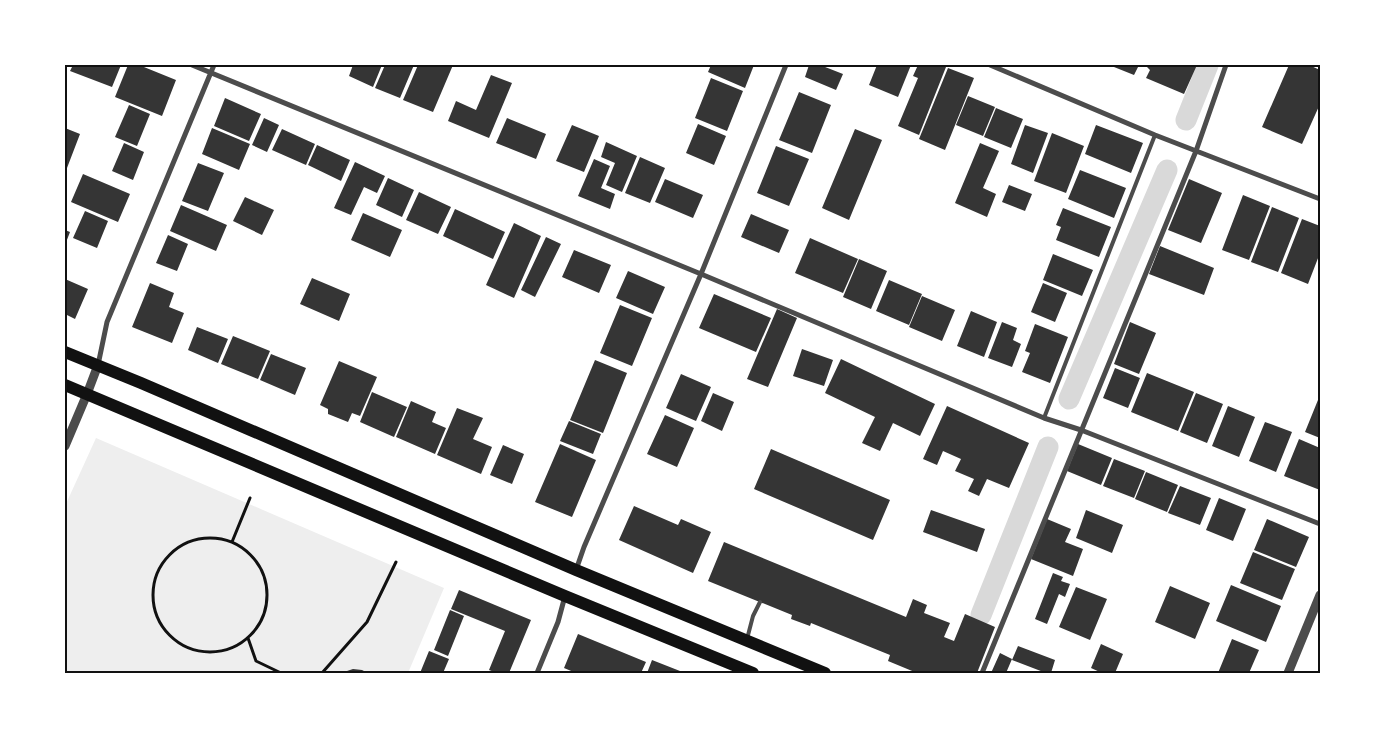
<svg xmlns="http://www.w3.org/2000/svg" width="1385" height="738" font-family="'Golos Text',sans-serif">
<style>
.green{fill:#eee}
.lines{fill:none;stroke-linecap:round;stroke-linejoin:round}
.canal{stroke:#d9d9d9;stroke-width:21}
.building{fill:#353535}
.path{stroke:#111;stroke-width:3}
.service{stroke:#4c4c4c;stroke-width:4}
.minor{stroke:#4c4c4c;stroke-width:5}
.tertiary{stroke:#4c4c4c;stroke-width:9}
.primary{stroke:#111;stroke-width:12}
.neatline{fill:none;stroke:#111;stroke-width:2}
</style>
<rect width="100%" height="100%" fill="#fff"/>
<path class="green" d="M96 438 444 588 408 673H65V506Z"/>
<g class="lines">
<path class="canal" d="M1186 120 1208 65
M1069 399 1167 170
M981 615 1048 447"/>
</g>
<path class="building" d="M73 65H121L112 87 70 71Z
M128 65H139L176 80 162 116 115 97Z
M353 65H382L373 87 349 76Z
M385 65H414L400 98 375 88Z
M418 65H453L433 112 403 100Z
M711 65H754L745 88 708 72Z
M809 65H820L843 74 836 90 805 77Z
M877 65H911L898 97 869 85Z
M918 65H941L946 67 919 135 898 126 918 78 913 76Z
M1109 65H1139L1134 75Z
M1147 65H1197L1184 94 1146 78 1150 70 1147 67Z
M1289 65H1309L1320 70V104L1302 144 1262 127Z
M948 68 974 78 945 150 919 139Z
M491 75 512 83 489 138 448 121 456 101 476 110Z
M711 78 743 91 727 131 695 118Z
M799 92 831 105 812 153 779 140Z
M968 96 995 107 983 136 956 125Z
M225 98 261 114 249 141 214 126Z
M129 105 150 114 137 146 115 137Z
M996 108 1023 119 1011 148 984 137Z
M264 118 279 125 267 152 252 145Z
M507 118 546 134 536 159 496 143Z
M698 124 726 136 714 165 686 153Z
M572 125 599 136 584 172 556 161Z
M1025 125 1048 133 1033 173 1011 164Z
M1096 125 1143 143 1131 173 1085 154Z
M65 128 80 134 67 168H65Z
M212 128 250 144 239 170 202 154Z
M282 129 315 144 306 165 272 150Z
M855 129 882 140 849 220 822 208Z
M1052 133 1084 146 1066 193 1034 181Z
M606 142 637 156 622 192 606 185 615 163 601 157Z
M124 143 144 152 133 180 112 171Z
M980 143 999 151 983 188 996 194 987 217 955 203Z
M317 145 350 160 341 181 308 165Z
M776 146 809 159 789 206 757 193Z
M640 157 665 168 650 203 625 193Z
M594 159 610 166 601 188 615 194 610 209 578 196Z
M355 162 385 176 377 193 364 187 351 215 334 208Z
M198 163 224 173 208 211 182 201Z
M1080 170 1126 188 1114 218 1068 199Z
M83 174 130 194 118 222 71 202Z
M388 178 414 190 402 217 376 205Z
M665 179 703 195 693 218 655 202Z
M1189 179 1222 193 1201 243 1168 230Z
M1009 185 1032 194 1025 211 1002 202Z
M419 192 451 207 438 234 406 220Z
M1243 195 1270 206 1249 260 1222 250Z
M245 197 274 210 262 235 233 221Z
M181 205 227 225 216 251 170 231Z
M1272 207 1299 218 1278 272 1251 262Z
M1063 208 1111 227 1099 257 1056 240 1061 227 1056 225Z
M455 209 505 232 493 259 443 236Z
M85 211 108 221 97 248 73 238Z
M363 213 402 230 390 257 351 240Z
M751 214 789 230 779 253 741 237Z
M1302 219 1320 226V253L1308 284 1281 273Z
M514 223 541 236 514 298 486 285Z
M65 230 70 232 65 245Z
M168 235 188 244 177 271 156 263Z
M546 237 561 244 535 297 521 290Z
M810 238 858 259 843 293 795 273Z
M1160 246 1214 268 1204 295 1149 274Z
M574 250 611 265 599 293 562 277Z
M1053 254 1093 270 1082 296 1043 280Z
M859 259 887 271 871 309 843 297Z
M628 271 665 287 653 314 616 298Z
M312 278 350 294 339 321 300 304Z
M65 279 88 289 75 319 65 314Z
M889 280 922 294 909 325 876 311Z
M150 283 174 293 169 307 184 313 172 343 132 327Z
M1043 283 1067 293 1055 322 1031 312Z
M714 294 771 318 756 352 699 328Z
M922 296 955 310 942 341 909 327Z
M620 305 652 318 632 366 600 353Z
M777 309 797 318 768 387 747 379Z
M971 311 997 322 984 357 957 346Z
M1002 322 1017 328 1013 340 1021 344 1012 367 988 358Z
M1130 322 1156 333 1139 374 1114 364Z
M1035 324 1068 337 1050 383 1022 372 1030 353 1025 351Z
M197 327 228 339 218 363 188 350Z
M233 336 270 351 258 379 221 364Z
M802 349 833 360 824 386 793 376Z
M271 354 306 368 295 395 260 380Z
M841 359 935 404 920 436 893 423 880 451 862 443 875 417 825 393Z
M595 360 627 373 603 433 570 420Z
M339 361 377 377 360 416 352 413 348 422 328 414V409L320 405Z
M1115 368 1140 378 1128 408 1103 398Z
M1147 373 1194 392 1178 431 1131 412Z
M681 374 711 387 696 421 666 408Z
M372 392 407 407 394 437 360 422Z
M713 393 734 402 722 431 701 421Z
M1196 393 1223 404 1207 443 1180 432Z
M1320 395V438L1305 432Z
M411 401 436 412 432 422 446 428 435 454 396 437Z
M947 406 1029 443 1009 488 987 479 979 496 968 491 974 479 955 471 961 459 943 451 937 465 923 459Z
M1228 406 1255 417 1239 457 1212 446Z
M457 408 483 418 473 439 492 447 481 474 437 455Z
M665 415 694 428 677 467 647 454Z
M569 421 601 434 593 454 560 441Z
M1265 422 1292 432 1276 472 1249 461Z
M1299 439 1320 448V490L1284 476Z
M560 444 596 460 572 517 535 502Z
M1078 444 1112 458 1101 485 1067 471Z
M503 445 524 454 512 484 490 475Z
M771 449 890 500 873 540 754 489Z
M1114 459 1145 471 1134 498 1103 486Z
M1146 472 1178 485 1167 512 1135 499Z
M1180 486 1211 498 1200 525 1168 513Z
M1219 498 1246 509 1233 541 1206 530Z
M634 506 678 525 681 519 711 532 693 573 619 540Z
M931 510 985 529 977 552 923 532Z
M1086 510 1123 525 1112 553 1076 538Z
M1047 519 1071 529 1065 542 1083 549 1073 576 1031 559Z
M1267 519 1309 537 1296 567 1254 550Z
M724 542 906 617 913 599 927 605 924 613 950 623 944 637 954 641 965 614 995 627 977 673H917L888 661 890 655 811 623 810 626 791 619 792 615 708 581Z
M1253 552 1295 569 1282 600 1240 583Z
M1053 573 1063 577 1061 581 1070 584 1065 597 1059 594 1047 624 1035 619Z
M1231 585 1281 606 1266 642 1216 621Z
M1170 586 1210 603 1195 639 1155 622Z
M1076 587 1107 599 1090 640 1059 627Z
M459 590 531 620 509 673H497L489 670 505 631 451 609Z
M450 610 464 616 448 656 434 650Z
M578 634 646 662 641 673H576L564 668Z
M1232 639 1259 650 1249 673H1218Z
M1101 644 1123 654 1115 673H1102L1091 668Z
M1018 646 1055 660 1051 673H1046L1012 660Z
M429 651 449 659 443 673H420Z
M1000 653 1012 659 1006 673H991Z
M652 660 680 671 679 673H647Z
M353 669 362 670 368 673H341Z"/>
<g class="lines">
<path class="path" d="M153 595a57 57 0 1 1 114 0a57 57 0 1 1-114 0Z
M232 542 250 498
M248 638 256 661 281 673
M322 673 367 622 396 562"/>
<path class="service" d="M1044 418 1155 135
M747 639 753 616 760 602"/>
<path class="minor" d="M192 65 701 274 1044 418 1081 430 1320 524
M990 65 1155 135 1320 199
M98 365 107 322 214 65
M576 570 584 547 701 274 786 65
M537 673 558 622 565 596
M982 673 1196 151 1226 65"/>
<path class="tertiary" d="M65 446 87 394 98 365
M1288 673 1320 595"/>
<path class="primary" d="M65 352 141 383 576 570 825 673
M65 385 565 596 753 673"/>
</g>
<rect width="1385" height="738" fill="none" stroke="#ffffff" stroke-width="132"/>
<rect x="66" y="66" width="1253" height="606" class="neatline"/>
</svg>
